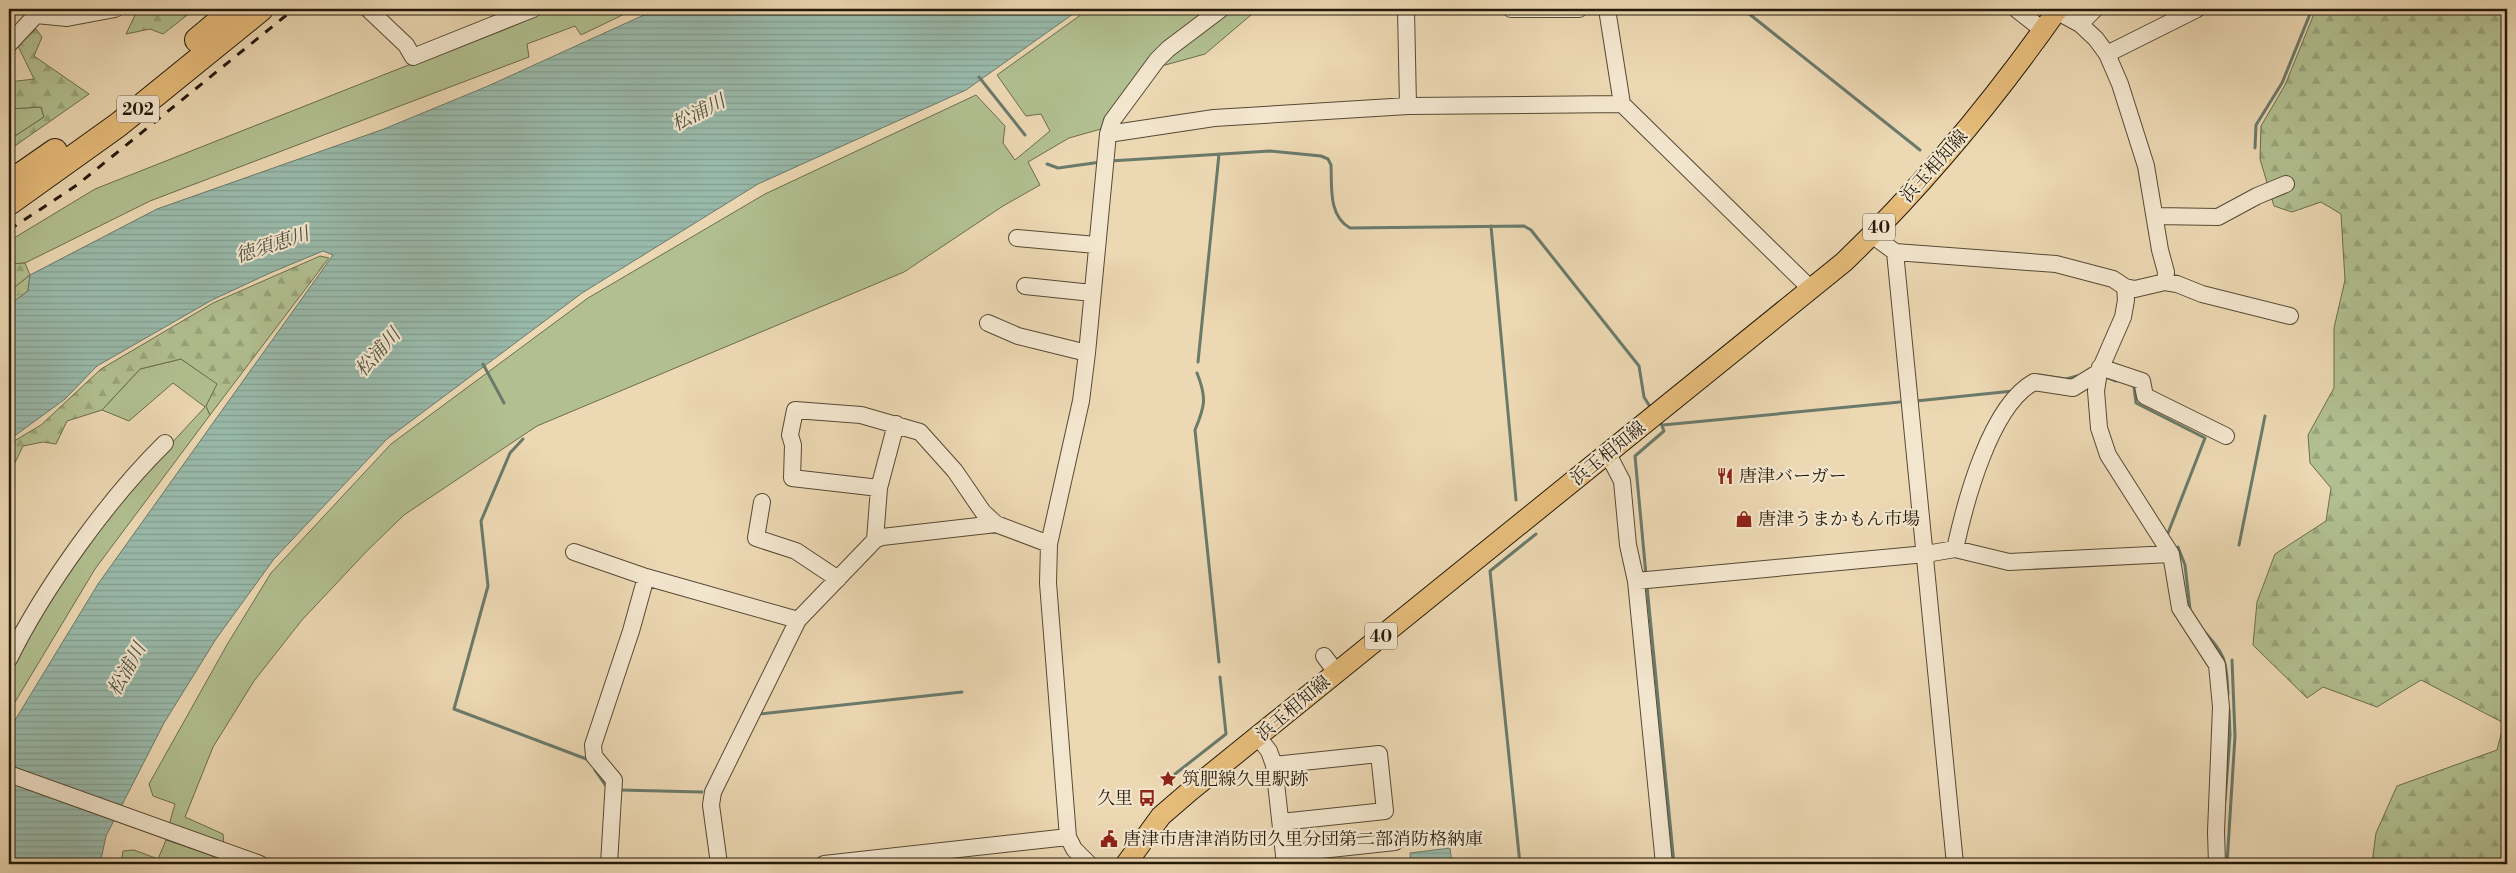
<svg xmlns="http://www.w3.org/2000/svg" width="2516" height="873" font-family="'Libre Bodoni','Noto Serif JP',serif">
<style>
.grass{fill:#b2c091;stroke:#6b6d4e}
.forest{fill:url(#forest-firs);stroke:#6b6d4e}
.wetland{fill:url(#wetland-marsh);stroke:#6b6d4e}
.water{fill:url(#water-rules);stroke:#6a7a6b}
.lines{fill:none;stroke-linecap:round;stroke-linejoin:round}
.stream{stroke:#6a7a6b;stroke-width:3}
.minor-casing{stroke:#564a34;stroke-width:18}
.major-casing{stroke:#241a0a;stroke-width:22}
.highway-casing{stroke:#241a0a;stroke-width:26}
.minor{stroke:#f3e6ce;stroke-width:16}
.major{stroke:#e6bc7a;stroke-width:20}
.highway{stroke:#e6bc7a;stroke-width:24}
.rail{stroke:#241a0a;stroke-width:3;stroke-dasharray:9 9;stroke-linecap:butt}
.labels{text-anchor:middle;stroke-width:4.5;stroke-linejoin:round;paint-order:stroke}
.shield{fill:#f3e6ce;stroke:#625745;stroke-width:1}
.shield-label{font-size:16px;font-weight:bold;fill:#241a0a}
.street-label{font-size:18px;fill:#241a0a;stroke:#f3e6ce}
.poi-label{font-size:18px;fill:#241a0a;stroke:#f3e6ce;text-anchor:start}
.water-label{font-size:19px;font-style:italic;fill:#4d5242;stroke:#f3e6ce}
</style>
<defs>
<pattern id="forest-firs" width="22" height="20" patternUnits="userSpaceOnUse" patternTransform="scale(1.25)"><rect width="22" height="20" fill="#b2c091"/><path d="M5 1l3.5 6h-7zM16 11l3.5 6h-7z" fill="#99a47c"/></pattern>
<pattern id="wetland-marsh" width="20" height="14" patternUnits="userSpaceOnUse" patternTransform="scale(1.25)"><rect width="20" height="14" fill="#b2c091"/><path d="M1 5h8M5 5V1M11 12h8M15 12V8" fill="none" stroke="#99a47c"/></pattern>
<pattern id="water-rules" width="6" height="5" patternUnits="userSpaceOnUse" patternTransform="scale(1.25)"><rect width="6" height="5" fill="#99baab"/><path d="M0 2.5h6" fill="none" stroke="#849f92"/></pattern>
</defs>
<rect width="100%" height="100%" fill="#ecd8b3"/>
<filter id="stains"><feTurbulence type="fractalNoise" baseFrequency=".004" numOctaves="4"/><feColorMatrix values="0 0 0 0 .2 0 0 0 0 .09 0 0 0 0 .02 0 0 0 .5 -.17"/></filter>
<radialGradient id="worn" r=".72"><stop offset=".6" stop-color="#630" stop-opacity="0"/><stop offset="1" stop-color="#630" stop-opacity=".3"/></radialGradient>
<path class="grass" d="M550 9H635L581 35 575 26 527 44 529 57 150 201 25 263 9 264V241L95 189Z
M1089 9H1258L1205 54 1158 67 1101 129 1069 138 1028 162 1040 185 1003 206 904 272 537 426 404 515 366 552 302 620 254 681 213 747 185 817 223 834 224 846 169 825 175 804 153 796 149 784 228 643 271 573 391 444 588 298 765 194 976 95 1005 126 1003 143 1015 160 1050 131 1041 114 1026 116 997 75Z
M41 107 44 117 9 140V109Z
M181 359 218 384 206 406 210 415 95 569 9 712V667L26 630 76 556 144 473 205 407 173 383 129 421 102 410 140 369Z
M166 840 240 864 170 862 169 864H121L123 851 134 850 158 859Z"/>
<path class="forest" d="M155 9H195L163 34 150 29 126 34 136 13Z
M2316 9H2507V864L2372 863 2376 833 2397 786 2497 750 2504 723 2421 680 2377 707 2323 687 2307 698 2253 645 2257 602 2275 554 2326 521 2331 488 2310 463 2308 435 2334 388V328L2345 280 2341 214 2321 202 2292 212 2274 206 2260 159 2261 126 2285 85Z
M36 29 42 37 34 56 89 94 9 150V140L44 117 41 107 9 109V82L34 79 18 46Z
M320 256 329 258 210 415 206 406 217 384 181 359 140 369 102 410 67 421 56 444 43 442 23 446 9 475V444L41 425 101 369 213 303Z
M25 263 30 275 15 287 9 286V264Z"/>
<path class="wetland" d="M30 275 28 291 9 305V286L15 287Z"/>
<path class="water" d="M657 9H1080L966 90 758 184 582 293 387 439 274 559 216 639 164 723 106 836 100 864H9V730L98 584 333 255 323 251 270 273 212 300 97 366 65 399 9 440V305L28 291 30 275 157 209 384 129 488 86Z
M1450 848 1452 864H1411L1410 853Z"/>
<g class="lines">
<path class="stream" d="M1743 9 1920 150
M979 77 1025 135
M2255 148 2256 125 2282 83 2312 9
M1110 161 1270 151 1321 156 1328 159 1331 165C1332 186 1328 216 1350 228L1524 226 1531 230 1639 366 1644 397 1652 410
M1047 164 1058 168 1101 162
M1491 226 1516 500
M1198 362 1219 154
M483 364 504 403
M1197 373C1207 398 1205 406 1195 430L1219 662
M2039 375 2066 379 2077 376
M2106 377 2116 381
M2134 387 2136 403 2205 438 2168 533
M1916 401 2013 391
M1663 425 1900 402
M523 439 510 453 481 521 488 586 454 709 589 760
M2239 545 2265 416
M2178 547 2185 565 2190 609
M1646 575 1635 456 1664 431 1660 421
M1647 586 1674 864
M2202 629C2226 656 2226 658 2228 694
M759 714 962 692
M595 770 606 786
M1175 774 1226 734 1220 677
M620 790 702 792
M2225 801 2230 735 2229 710
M1520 864 1490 571 1536 534
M2227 864 2235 736 2232 660"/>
<g class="minor-casing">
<path id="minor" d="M368 9 406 45 413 57 533 9
M1406 9 1408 106
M1511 9H1579
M1607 9 1622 104 1812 290
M2016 9 2043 30
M2056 11 2080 24 2096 39 2107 54 2120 84 2146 166 2160 250 2166 272 2165 282
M2080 24 2095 9
M9 44 36 15 67 18 115 9
M2107 54 2197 9
M1108 134 1214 118 1408 106 1622 104
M2155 216 2218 217 2257 196 2286 184
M1872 235 1895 252 2056 264 2113 279 2125 287 2135 289 2165 282 2177 284 2202 294 2290 316
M1017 238 1096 245
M1895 252 1955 864
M1025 286 1092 293
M2125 287 2126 300 2123 317 2099 372 2096 391 2099 428 2108 455 2171 554 2180 608 2217 665 2221 707 2216 832 2217 864
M988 323 1018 336 1087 353
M2100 367 2142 381 2145 396 2226 436
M1608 454 1622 481 1628 545 1636 581 1664 864
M879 488 792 478 793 445 790 435 795 410 861 415 920 432 955 471 983 512 996 524
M762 502 756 538 796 551 838 579
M875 540 879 488 896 424
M1955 549C1965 503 1990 406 2034 382L2073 388 2099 372
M574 552 646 577 798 620
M1636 581 1926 554 1955 549 2009 562 2171 554
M1324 656 1336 672
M9 659C44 588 108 499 165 443
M1258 737 1269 751 1274 765 1285 864
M1274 765 1379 754 1385 811 1281 822
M9 774 260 864
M1284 854 1395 842
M609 864 614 780 594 756 593 745 631 631 646 577
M719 864 711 805 713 792 798 620 875 540 882 537 996 524 1049 544
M824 864 1068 837
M1089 864 1074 849 1068 837 1048 583 1049 544 1081 401 1087 353 1108 134 1112 121 1157 60 1168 49 1221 9"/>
</g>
<g class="major-casing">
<path id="major" d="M1126 864 1161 816 1190 791 1844 262C1924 185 1994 100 2058 9"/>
</g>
<g class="highway-casing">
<path id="highway" d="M197 40 234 9
M9 183 55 151
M9 203 118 125 261 9"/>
</g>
<use href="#minor" class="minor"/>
<use href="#major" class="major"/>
<use href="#highway" class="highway"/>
<path class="rail" d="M9 230 77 185 294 9"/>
</g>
<defs>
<g id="restaurant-bare" transform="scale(1.35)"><path d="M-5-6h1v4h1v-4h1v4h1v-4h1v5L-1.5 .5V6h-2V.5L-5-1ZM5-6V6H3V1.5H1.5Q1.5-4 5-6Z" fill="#8f2418" stroke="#f3e6ce" stroke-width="2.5" paint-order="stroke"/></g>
<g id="shop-bare" transform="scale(1.35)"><path d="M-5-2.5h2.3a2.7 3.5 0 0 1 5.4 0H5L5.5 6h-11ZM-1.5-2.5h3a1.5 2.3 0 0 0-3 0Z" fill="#8f2418" stroke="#f3e6ce" stroke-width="2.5" paint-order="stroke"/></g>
<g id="sight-bare" transform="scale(1.35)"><path d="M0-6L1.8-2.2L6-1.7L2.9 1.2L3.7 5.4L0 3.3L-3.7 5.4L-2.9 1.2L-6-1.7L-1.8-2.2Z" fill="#8f2418" stroke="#f3e6ce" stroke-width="2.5" paint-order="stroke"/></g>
<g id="bus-bare" transform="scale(1.35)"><path d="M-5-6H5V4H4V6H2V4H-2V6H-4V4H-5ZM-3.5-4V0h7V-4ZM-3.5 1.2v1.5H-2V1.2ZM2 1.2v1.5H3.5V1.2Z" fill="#8f2418" stroke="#f3e6ce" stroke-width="2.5" paint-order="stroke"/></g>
<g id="civic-bare" transform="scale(1.35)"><path d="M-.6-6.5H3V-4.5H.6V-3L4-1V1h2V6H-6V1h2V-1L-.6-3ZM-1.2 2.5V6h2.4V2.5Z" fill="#8f2418" stroke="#f3e6ce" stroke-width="2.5" paint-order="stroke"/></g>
</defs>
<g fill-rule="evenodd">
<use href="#restaurant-bare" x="1725" y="476"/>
<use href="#shop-bare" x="1744" y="519"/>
<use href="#sight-bare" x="1168" y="779"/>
<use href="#bus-bare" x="1147" y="798"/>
<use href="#civic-bare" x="1109" y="839"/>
</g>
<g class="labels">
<g class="shield">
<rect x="117" y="95.5" width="42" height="27" rx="4"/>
<rect x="1863" y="213.5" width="32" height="27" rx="4"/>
<rect x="1365" y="622.5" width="32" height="27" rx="4"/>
</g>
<g class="shield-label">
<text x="138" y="115">202</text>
<text x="1879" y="233">40</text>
<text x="1381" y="642">40</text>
</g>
<g class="street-label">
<text transform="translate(1934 166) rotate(-48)" y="6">浜玉相知線</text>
<text transform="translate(1608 453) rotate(-39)" y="6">浜玉相知線</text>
<text transform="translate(1293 708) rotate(-40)" y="6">浜玉相知線</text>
</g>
<g class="poi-label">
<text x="1739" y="482">唐津バーガー</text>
<text x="1758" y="525">唐津うまかもん市場</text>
<text x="1182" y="785">筑肥線久里駅跡</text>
<text x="1133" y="804" text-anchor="end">久里</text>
<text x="1123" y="845">唐津市唐津消防団久里分団第二部消防格納庫</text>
</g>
<g class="water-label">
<text transform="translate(698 112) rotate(-27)" y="7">松浦川</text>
<text transform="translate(272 244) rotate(-18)" y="7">徳須恵川</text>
<text transform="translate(377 352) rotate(-48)" y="7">松浦川</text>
<text transform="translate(126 669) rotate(-61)" y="7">松浦川</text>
</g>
</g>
<rect width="2516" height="873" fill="none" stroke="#ecd8b3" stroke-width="30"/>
<rect x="10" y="10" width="2496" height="853" fill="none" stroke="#241a0a" stroke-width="2.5"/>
<rect x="15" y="15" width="2486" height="843" fill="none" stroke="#241a0a"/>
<rect width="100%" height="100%" filter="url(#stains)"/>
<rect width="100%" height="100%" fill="url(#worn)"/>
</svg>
